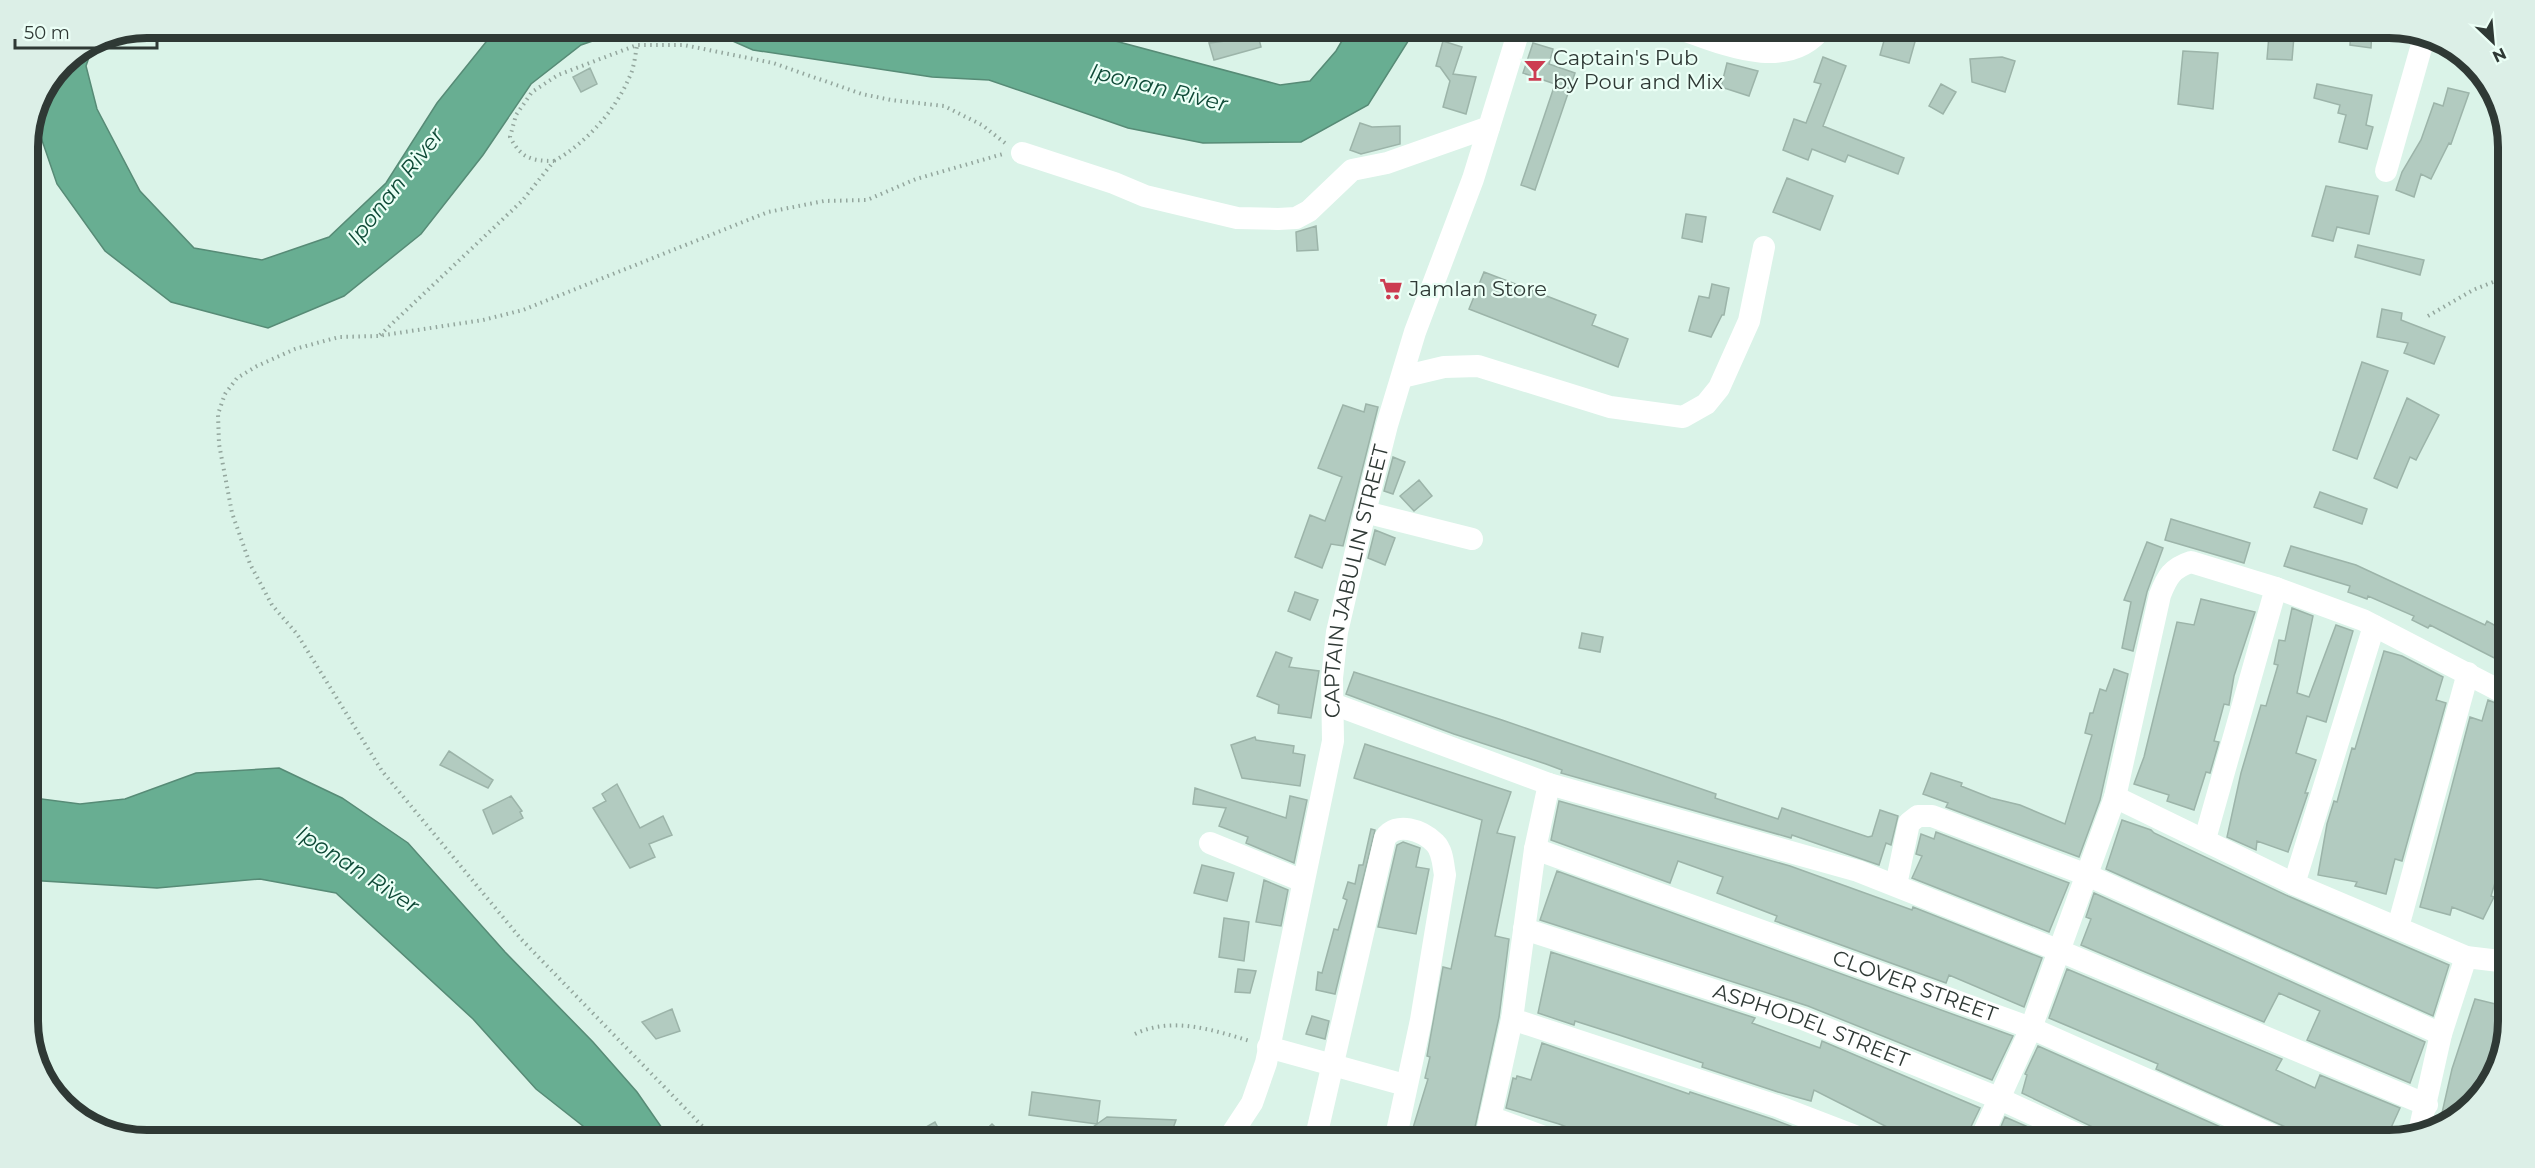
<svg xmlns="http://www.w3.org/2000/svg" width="2535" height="1168" font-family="Montserrat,sans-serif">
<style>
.water{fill:#68ae92;stroke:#578b76;stroke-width:1.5}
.building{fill:#b2cbc0;stroke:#9cb4a9;stroke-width:1.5}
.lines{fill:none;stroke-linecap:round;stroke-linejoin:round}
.path{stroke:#93a69d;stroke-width:4;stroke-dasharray:1.5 4.5;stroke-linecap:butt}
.minor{stroke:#fff;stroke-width:22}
.labels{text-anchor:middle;stroke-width:4.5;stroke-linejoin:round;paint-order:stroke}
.poi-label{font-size:21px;fill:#2f3935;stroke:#ebfff6;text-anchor:start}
.street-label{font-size:21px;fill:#2f3935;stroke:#ebfff6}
.water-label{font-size:22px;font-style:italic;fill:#0f4a37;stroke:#ebfff6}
.rim{fill:none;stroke:#2f3935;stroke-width:8}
</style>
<rect width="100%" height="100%" fill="#daf3e8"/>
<path class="water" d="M498 27H633L581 45 531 84 483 155 421 234 344 296 268 328 171 302 105 251 57 184 33 114 36 101 62 62 95 40 86 66 97 109 140 191 194 248 262 260 329 237 386 183 437 103Z
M701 27H1063L1280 85 1310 81 1336 51 1350 27H1417L1368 105 1301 142 1203 143 1128 128 989 80 932 77 753 50Z
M279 768 342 798 408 843 505 952 593 1042 637 1092 671 1141H602L536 1089 473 1019 336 893 260 879 157 888 27 880V797L80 804 125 799 196 773Z"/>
<path class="building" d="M1243 27H1256L1261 47 1214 60 1209 43 1234 40 1240 36Z
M2351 28 2372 29 2371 48 2350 45Z
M1887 30 1916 38 1909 63 1880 55Z
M2269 35 2294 36 2292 60 2267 59Z
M1443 41 1462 47 1453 74 1476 77 1466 114 1443 107 1450 81 1440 67 1436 66Z
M1533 43 1553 49 1549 64 1575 73 1535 190 1521 185 1555 84 1523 73Z
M2183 51 2218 53 2213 109 2178 104Z
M1823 57 1846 66 1823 126 1904 158 1898 174 1848 155 1845 162 1812 149 1808 160 1783 150 1794 119 1806 123 1821 84 1814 82Z
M2002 57 2015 61 2005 92 1972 82 1970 59Z
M1727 63 1758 71 1749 96 1721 87Z
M590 68 597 84 581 92 573 77Z
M1941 84 1956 92 1943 114 1929 106Z
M2317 84 2372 95 2366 125 2373 127 2367 149 2339 142 2346 115 2338 113 2340 105 2314 98Z
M2448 88 2469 93 2451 144 2449 143 2431 179 2421 174 2414 197 2396 190 2402 172 2421 140 2434 103 2443 106Z
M1360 123 1372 127 1400 126V144L1361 154 1350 150Z
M1787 178 1833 196 1820 230 1773 212Z
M2326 186 2378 196 2369 234 2337 227 2333 241 2312 236Z
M1686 214 1706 217 1702 242 1682 238Z
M1316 226 1318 250 1297 251 1296 232Z
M2358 245 2424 260 2420 275 2355 257Z
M1484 272 1596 315 1592 325 1628 339 1618 367 1469 309Z
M1712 284 1729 288 1724 315H1722L1711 337 1689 331 1699 296 1709 298Z
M2382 309 2402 313 2401 320 2445 337 2434 364 2404 353 2408 343 2377 337Z
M2362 362 2388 371 2357 459 2333 450Z
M2407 398 2439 415 2416 460 2410 457 2397 488 2374 478Z
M1366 404 1378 407 1343 546 1331 544 1322 568 1295 557 1310 515 1325 521 1342 477 1318 468 1343 405 1364 412Z
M1393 457 1405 462 1393 494 1384 491Z
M1419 480 1432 496 1414 511 1400 496Z
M2320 492 2367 509 2362 524 2314 507Z
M2171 519 2250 543 2244 563 2165 540Z
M1375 530 1395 538 1385 565 1368 558Z
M2147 542 2163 548 2147 592 2133 651 2122 648 2131 602 2124 600Z
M2291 546 2356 565 2485 625 2487 621 2505 631 2502 636 2508 639V665L2430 625 2428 628 2412 620 2414 616 2368 596 2367 599 2348 592 2350 586 2284 566Z
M1295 592 1318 600 1310 620 1288 611Z
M2201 599 2255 612 2234 676 2229 705 2224 704 2214 741 2219 742 2210 773 2206 772 2194 810 2167 801 2169 795 2134 784 2144 757 2177 622 2194 625Z
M2292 608 2313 616 2297 693 2309 697 2336 625 2353 631 2326 722 2307 716 2296 753 2316 760 2305 793H2308L2288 852 2257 841 2256 850 2227 837 2241 773 2261 705 2266 706 2278 665 2274 664 2279 640 2285 641Z
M1582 633 1603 637 1600 652 1579 648Z
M2384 651 2402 656 2443 677 2436 700 2446 703 2402 861 2395 859 2386 894 2355 886 2357 882 2318 875 2327 824 2334 801 2337 802 2352 748 2355 749Z
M1276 652 1292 658 1289 667 1319 671 1311 718 1278 713 1279 705 1257 696Z
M2114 669 2128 674 2100 800 2079 857 1946 807 1948 803 1923 794 1931 773 1962 783 1961 786 1991 798 2020 805 2065 824 2092 735 2085 733 2090 713H2093L2100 689 2106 691Z
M1354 672 1502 720 1716 794 1715 798 1778 819 1782 808 1868 837 1872 836 1880 810 1898 816 1891 845 1886 843 1879 865 1792 835 1791 838 1561 773 1562 770 1546 764 1454 734 1346 694Z
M2488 700 2508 708V839L2491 896 2494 897 2483 919 2452 907 2450 915 2420 907 2470 717 2482 721Z
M1255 737 1256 740 1294 746 1293 753 1305 755 1300 786 1242 778 1231 745Z
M1365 744 1511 792 1497 833 1515 837 1495 936 1509 939 1499 1017 1472 1141H1409L1428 1079 1425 1078 1430 1057 1427 1056 1443 967 1451 969 1482 820 1354 778Z
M449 751 493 780 488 788 440 765Z
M617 784 640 828 663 816 672 835 649 844 655 857 630 868 593 808 606 801 602 794Z
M1195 788 1286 818 1290 796 1307 800 1294 863 1246 843 1248 837 1219 826 1226 808 1193 804Z
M511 796 522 811 520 812 523 818 493 834 483 810Z
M1559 801 1790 866 1912 910 1913 907 2042 958 2024 1007 1949 975 1946 983 1775 921 1777 916 1717 893 1723 877 1678 861 1670 883 1551 840Z
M2122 820 2151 830 2154 833 2288 896 2449 965 2433 1016 2106 869Z
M1371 829 1375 830 1335 994 1316 990 1318 972 1322 973 1334 929 1338 930 1347 900 1343 898 1348 882 1355 884 1359 865H1363Z
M1936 832 2069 883 2049 932 1912 878 1922 856 1916 854 1921 834 1934 839Z
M1403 842 1420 848 1416 867 1429 869 1416 934 1378 927 1397 845Z
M1202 865 1234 873 1227 901 1194 893Z
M1557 871 2013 1036 1992 1080 1808 1006 1540 920Z
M1264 880 1288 890 1281 926 1256 922Z
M2094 893 2425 1042 2410 1083 2307 1040 2320 1011 2279 993 2264 1022 2081 945 2091 919 2086 917Z
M1224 918 1249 922 1244 961 1219 957Z
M1551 952 1755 1018 1752 1023 1820 1048 1822 1041 1980 1108 1964 1141H1921L1887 1127 1814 1090 1811 1101 1778 1092 1702 1067 1703 1063 1619 1035 1575 1021 1574 1025 1538 1013Z
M1238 969 1256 971 1250 993 1235 992Z
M2067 969 2282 1059 2276 1070 2315 1088 2320 1075 2400 1108 2390 1130 2383 1141H2298L2296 1134 2290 1129 2156 1069 2158 1064 2049 1018Z
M2475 999 2508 1007V1021L2499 1067 2454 1121 2439 1126 2452 1069Z
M672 1009 680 1031 656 1039 642 1022Z
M1312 1016 1329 1021 1325 1039 1306 1034Z
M1542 1043 1689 1094 1690 1092 1772 1119 1830 1141H1602L1559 1124 1506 1108 1513 1078 1516 1079 1517 1076 1531 1080Z
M2038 1046 2252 1141H2104L2102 1134 2097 1129 2022 1093 2027 1075 2025 1074Z
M1032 1092 1100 1101 1097 1124 1107 1117 1176 1120 1171 1134 1118 1132 1124 1141H1074L1097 1124 1029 1115Z
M2005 1117 2037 1131 2059 1141H1995Z
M935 1122 945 1141H901Z
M992 1124 1010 1141H974Z"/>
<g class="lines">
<path class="path" d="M554 161C585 144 615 111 629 78 634 69 635 56 637 46
M2428 316 2473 290 2508 276
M380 335 522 201 554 161C531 161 521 158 510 137L516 115 532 92 558 75 637 45H684L773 63 862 94 891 100 944 106 982 125 1005 143
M1135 1034C1172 1016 1213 1030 1250 1041
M712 1141 706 1130 521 939 382 771 297 634 272 605 250 564 232 513 219 444 218 414 225 394 237 378 257 366 295 349 339 337 378 336 483 320 523 310 768 212 824 201 867 200 916 179 1003 154"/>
<g class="minor">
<path d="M1182 27 1219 30 1230 27"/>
<path d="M1675 27C1719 42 1787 75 1823 27"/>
<path d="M1022 153 1114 183 1145 196 1237 218 1278 219 1296 218 1309 211 1352 170 1387 163 1489 127"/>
<path d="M2386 171 2425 34"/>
<path d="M1402 377 1444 367 1478 366 1610 407 1683 417 1706 404 1719 388 1749 321 1764 247"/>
<path d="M1365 512 1472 539"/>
<path d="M1333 704 1549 784 1858 871 2060 951 2427 1105"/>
<path d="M2115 797 2294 884 2466 957 2508 962"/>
<path d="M2205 839 2276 588"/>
<path d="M1210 843 1303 881"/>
<path id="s1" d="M1535 849 2031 1028 2285 1141"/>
<path d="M2294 884 2374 626"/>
<path d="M1896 885 1909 823 1918 816H1932L2087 875 2441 1034"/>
<path d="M2398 927 2468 673"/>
<path id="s2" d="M1524 929 1803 1019 1998 1098 2091 1141"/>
<path d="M1512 1019 1777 1106 1868 1141"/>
<path d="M1268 1047 1405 1085"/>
<path d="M1490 1117 1555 1141"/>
<path d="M2419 1132 2441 1034 2466 957"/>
<path id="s3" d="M1227 1141 1252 1103 1266 1063 1333 741 1332 678 1337 632 1365 512 1387 425 1415 332 1473 179 1520 27"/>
<path d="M1315 1141 1385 838C1396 821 1422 830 1435 843 1443 851 1443 865 1445 875L1421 1020 1395 1141"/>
<path d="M1485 1141 1512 1019 1535 849 1549 784"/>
<path d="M1980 1141 2031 1028 2115 797 2160 595C2167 577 2172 568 2191 562L2276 588 2363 620 2508 695"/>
</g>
</g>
<defs>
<g id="bar-bare" transform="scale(1.8)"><path d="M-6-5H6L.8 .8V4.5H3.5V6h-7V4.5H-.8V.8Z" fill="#cc3c51" stroke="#ebfff6" stroke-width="2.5" paint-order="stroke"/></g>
<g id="supermarket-bare" transform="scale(1.8)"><path d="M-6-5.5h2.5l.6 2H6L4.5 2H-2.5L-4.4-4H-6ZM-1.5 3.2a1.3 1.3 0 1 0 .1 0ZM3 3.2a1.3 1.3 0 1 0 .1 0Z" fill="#cc3c51" stroke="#ebfff6" stroke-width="2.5" paint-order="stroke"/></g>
</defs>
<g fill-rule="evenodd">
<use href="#bar-bare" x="1535" y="70"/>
<use href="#supermarket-bare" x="1391" y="289"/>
</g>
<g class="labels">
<g class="poi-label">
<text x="1553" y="65">Captain's Pub<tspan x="1553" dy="24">by Pour and Mix</tspan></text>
<text x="1409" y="296">Jamlan Store</text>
</g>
<g class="street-label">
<text dy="7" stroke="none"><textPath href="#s3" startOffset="579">CAPTAIN JABULIN STREET</textPath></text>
<text dy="7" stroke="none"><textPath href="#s1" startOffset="404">CLOVER STREET</textPath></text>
<text dy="7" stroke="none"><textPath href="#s2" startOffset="303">ASPHODEL STREET</textPath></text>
</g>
<g class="water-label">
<text transform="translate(1159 87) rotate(14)" y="8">Iponan River</text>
<text transform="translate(395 186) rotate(-52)" y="8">Iponan River</text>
<text transform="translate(358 869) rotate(33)" y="8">Iponan River</text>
</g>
</g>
<path d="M0 0H2535V1168H0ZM147 38H2389A109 109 0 0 1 2498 147V1021A109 109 0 0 1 2389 1130H147A109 109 0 0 1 38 1021V147A109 109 0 0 1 147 38Z" fill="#dcefe7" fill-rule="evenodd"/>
<path class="rim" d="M147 38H2389A109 109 0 0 1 2498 147V1021A109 109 0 0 1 2389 1130H147A109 109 0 0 1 38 1021V147A109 109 0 0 1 147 38Z"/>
<g transform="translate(2493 42) rotate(154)" stroke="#ebfff6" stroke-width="4.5" paint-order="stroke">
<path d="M0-4.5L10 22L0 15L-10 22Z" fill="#2f3935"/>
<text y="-9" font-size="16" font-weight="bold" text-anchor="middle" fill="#2f3935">N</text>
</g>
<path d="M15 39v9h142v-9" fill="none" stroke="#2f3935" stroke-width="3"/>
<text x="24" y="39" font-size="18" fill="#2f3935" stroke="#ebfff6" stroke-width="4.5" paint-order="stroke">50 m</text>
</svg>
